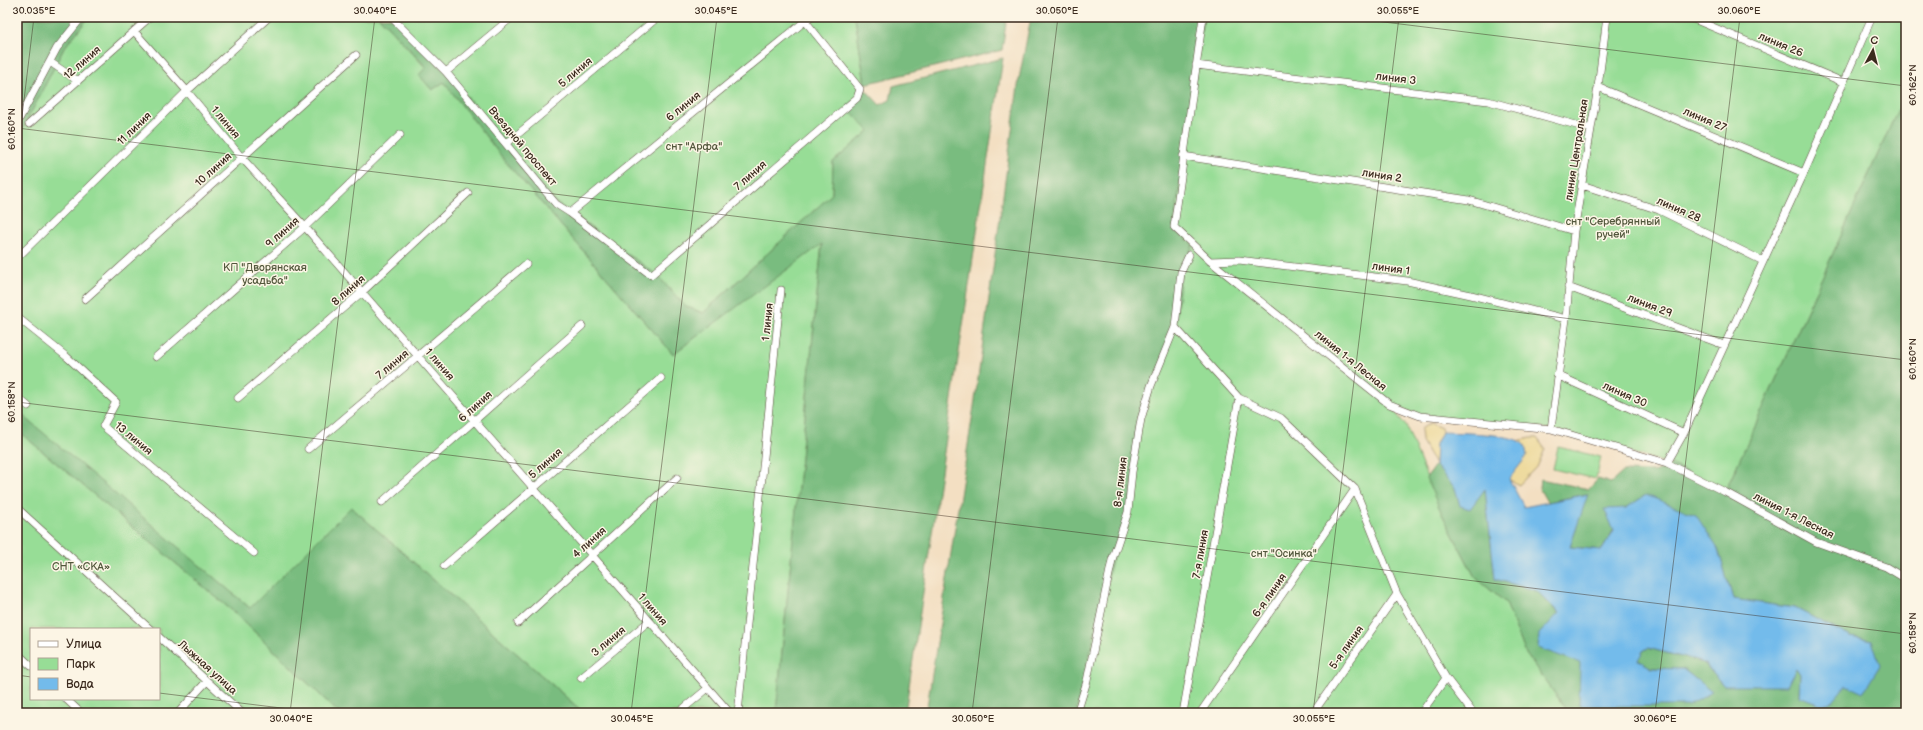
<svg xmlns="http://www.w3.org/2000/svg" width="1923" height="730" font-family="'Balsamiq Sans',sans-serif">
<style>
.green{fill:#97dd96;stroke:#69845a;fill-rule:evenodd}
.forest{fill:#79bc7f;stroke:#5a734e}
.sand{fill:#eeda9e;stroke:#94825e}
.water{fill:#73bbeb;stroke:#577284}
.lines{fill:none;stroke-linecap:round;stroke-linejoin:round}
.minor-casing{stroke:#574537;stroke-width:8}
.minor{stroke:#fff;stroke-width:7}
.ticks{fill:none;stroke:#3b2a1e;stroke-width:1;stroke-opacity:0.45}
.labels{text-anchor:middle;stroke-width:3;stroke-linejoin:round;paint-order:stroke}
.street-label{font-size:11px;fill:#3b2a1e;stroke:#fcf5e5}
.park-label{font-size:11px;fill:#52573c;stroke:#fcf5e5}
.neatline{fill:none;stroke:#3b2a1e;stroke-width:1.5}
.ticks-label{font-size:10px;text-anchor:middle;fill:#3b2a1e}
</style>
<rect width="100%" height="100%" fill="#fcf5e5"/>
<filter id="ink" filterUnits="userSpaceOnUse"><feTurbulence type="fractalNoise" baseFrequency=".025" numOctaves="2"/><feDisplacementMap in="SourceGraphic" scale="8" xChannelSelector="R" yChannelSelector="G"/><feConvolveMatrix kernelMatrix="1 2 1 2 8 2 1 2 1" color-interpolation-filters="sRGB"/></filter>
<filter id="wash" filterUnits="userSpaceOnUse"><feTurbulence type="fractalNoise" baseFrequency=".012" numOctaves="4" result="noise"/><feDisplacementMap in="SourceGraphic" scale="16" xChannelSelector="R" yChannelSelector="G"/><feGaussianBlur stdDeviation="0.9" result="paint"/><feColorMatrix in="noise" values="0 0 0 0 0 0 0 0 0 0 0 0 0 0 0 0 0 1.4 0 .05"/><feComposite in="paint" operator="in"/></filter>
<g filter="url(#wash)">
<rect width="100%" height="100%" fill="#f3dfc2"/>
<path class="green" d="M89 17H379L426 68 420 75 432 90 444 82 505 161 673 354 822 243 776 713H584L352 508 250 608 20 414 17 416V140L64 48Z
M391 17H855L865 84 863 87 869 131 833 162 832 194 703 313 685 306 657 275 555 202Z
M1203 17H1906V92L1725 492 1673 465 1551 429 1420 416 1389 404 1406 426 1442 514 1475 577 1506 603 1526 654 1569 713H1076L1136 440 1181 272 1193 245 1174 227Z
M17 430 235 613 339 713H17ZM31 629H159V699H31Z
M1558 447 1601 457 1596 479 1553 469Z
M1848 704 1867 713H1824Z"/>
<path class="forest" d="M17 17H89L64 48 17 140Z
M379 17H391L453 80 555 202 657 275 685 306 703 313 832 194 833 162 869 131 847 107 857 97 863 87 880 105 890 100 893 86 1003 58 905 713H776L822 244 673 354 505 161 444 82 432 90 419 75 426 67Z
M855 17H1007L1002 50 865 84Z
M1031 17H1203L1174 227 1193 245 1181 272 1175 327 1141 419 1128 512 1112 560 1076 713H926L975 400 1019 79Z
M1906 92V713H1867L1848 704 1824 713H1569L1526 654 1506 603 1475 577 1442 514 1426 478 1435 465 1455 488 1460 505 1485 488 1495 579 1537 591 1559 614 1539 634 1711 692 1683 669 1652 668 1637 660 1643 651 1648 648 1704 663 1724 686 1796 668 1800 674 1799 696 1872 641 1851 637 1795 608 1733 599 1718 549 1646 495 1626 508 1602 550 1570 547 1587 494 1547 502 1539 488 1540 479 1589 489 1598 479 1611 483 1624 471 1653 472 1673 465 1725 492Z
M20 413 250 608 351 507 584 713H339L235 613 17 430V416Z"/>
<path class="sand" d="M1430 423 1441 428 1442 432 1436 444 1435 465 1422 441 1421 429Z
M1530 438H1537L1545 449 1538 465 1519 485 1508 479 1527 456 1525 447 1518 441Z"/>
<path class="water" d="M1442 432C1458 433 1516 432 1525 446 1526 449 1526 453 1527 456L1509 479 1524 507 1588 494 1570 547 1602 550 1614 530 1604 509 1626 508 1646 495 1696 515 1718 549 1733 599 1795 608 1851 637 1872 641 1880 665 1863 693 1846 685 1830 704H1820L1799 696 1800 674 1796 668 1787 686H1724L1704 663 1648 648 1643 651 1638 660 1652 668 1683 669 1712 692 1688 706H1579L1580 663 1538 648 1539 634 1559 613 1537 591 1495 579 1485 489 1470 509 1460 506 1455 488 1435 465 1436 444Z"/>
</g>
<g filter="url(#ink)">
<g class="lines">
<g class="minor-casing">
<path id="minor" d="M391 17 446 72 556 204 570 213 651 275 857 98 860 89 802 17
M1203 17 1174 227 1210 261 1389 404 1420 416 1551 429 1667 463 1725 492 1816 542 1886 567 1906 579
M1689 17 1843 82
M134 31 187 91 242 158 305 227 730 713
M50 62 78 81
M1196 65 1488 101 1591 129
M446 72 512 17
M1598 87 1804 173
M17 123 57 48 82 17
M29 124 150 17
M506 144 658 17
M1183 156 1469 200 1574 231
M1582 185 1659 210 1763 261
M570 213 810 17
M17 258 187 91 269 17
M1210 261 1239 260 1407 281 1471 295 1566 319
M1568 287 1724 345
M85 299 356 55
M17 317 67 357 116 402 103 426 254 553
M1175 327 1239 398 1281 418 1355 489 1397 594 1446 678 1473 713
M156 357 305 227 400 135
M1557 375 1684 433
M17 397 28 406
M238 398 362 292 468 193
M1551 429 1566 319 1574 231 1598 87 1607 17
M308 449 526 264
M1667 463 1684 433 1804 173 1872 17
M382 502 582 326
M17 508 150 629
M444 566 661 378
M518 623 677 478
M159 637 242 713
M17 653 31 666
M581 678 649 621
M66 699 81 713
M178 713 207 681
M678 713 707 689
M738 713 781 290
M1077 713 1087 681 1112 560 1128 512 1132 472 1141 419 1151 386 1175 327 1181 272 1189 255
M1183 713 1239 398
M1200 713 1355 489
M1313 713 1397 594
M1421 713 1446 678"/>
</g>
<use href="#minor" class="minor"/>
</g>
</g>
<path class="ticks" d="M1343 17 1906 86M17 128 1906 360M17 158 34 17M17 402 1906 634M17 675 31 677M159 693 322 713M290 713 375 17M631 713 717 17M972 713 1058 17M1313 713 1399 17M1655 713 1740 17"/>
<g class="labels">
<g class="street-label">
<text transform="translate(1781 44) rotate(23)" y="4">линия 26</text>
<text transform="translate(82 62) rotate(-41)" y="4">12 линия</text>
<text transform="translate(575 72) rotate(-40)" y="4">5 линия</text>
<text transform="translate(1396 78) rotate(7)" y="4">линия 3</text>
<text transform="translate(683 106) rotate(-39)" y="4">6 линия</text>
<text transform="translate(1705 119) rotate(23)" y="4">линия 27</text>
<text transform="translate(226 122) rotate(50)" y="4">1 линия</text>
<text transform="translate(134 128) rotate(-44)" y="4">11 линия</text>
<text transform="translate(523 146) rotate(50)" y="4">Въездной проспект</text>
<text transform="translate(1576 150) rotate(-81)" y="4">линия Центральная</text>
<text transform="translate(213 169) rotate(-42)" y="4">10 линия</text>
<text transform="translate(750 175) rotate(-41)" y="4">7 линия</text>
<text transform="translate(1382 175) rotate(9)" y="4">линия 2</text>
<text transform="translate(1679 209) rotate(24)" y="4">линия 28</text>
<text transform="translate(282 232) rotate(-41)" y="4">9 линия</text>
<text transform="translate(1391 268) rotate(8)" y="4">линия 1</text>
<text transform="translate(348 290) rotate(-41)" y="4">8 линия</text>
<text transform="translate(1650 305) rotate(21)" y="4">линия 29</text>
<text transform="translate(767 322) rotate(-84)" y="4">1 линия</text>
<text transform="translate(1351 360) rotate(39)" y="4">линия 1-я Лесная</text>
<text transform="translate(392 364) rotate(-40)" y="4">7 линия</text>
<text transform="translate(440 364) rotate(49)" y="4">1 линия</text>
<text transform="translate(1625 394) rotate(24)" y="4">линия 30</text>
<text transform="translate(475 406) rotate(-42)" y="4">6 линия</text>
<text transform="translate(134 438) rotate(40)" y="4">13 линия</text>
<text transform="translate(545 463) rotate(-41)" y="4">5 линия</text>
<text transform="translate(1120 482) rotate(-83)" y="4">8-я линия</text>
<text transform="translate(1794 515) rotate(27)" y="4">линия 1-я Лесная</text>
<text transform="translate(589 542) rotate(-42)" y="4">4 линия</text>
<text transform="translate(1200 554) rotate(-80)" y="4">7-я линия</text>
<text transform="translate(1269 595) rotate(-55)" y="4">6-я линия</text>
<text transform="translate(653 609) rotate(49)" y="4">1 линия</text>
<text transform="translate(608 641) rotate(-40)" y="4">3 линия</text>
<text transform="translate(1346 647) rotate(-55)" y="4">5-я линия</text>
<text transform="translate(208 667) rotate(42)" y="4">Лыжная улица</text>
</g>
<g class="park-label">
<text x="694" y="150">снт "Арфа"</text>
<text x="1613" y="225">снт "Серебрянный<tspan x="1613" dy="13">ручей"</tspan></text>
<text x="265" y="271">КП "Дворянская<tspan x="265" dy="13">усадьба"</tspan></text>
<text x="1284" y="557">снт "Осинка"</text>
<text x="81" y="570">СНТ «СКА»</text>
</g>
</g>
<rect width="1923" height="730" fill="none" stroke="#fcf5e5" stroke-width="44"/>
<rect x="30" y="628" width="130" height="72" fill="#fcf5e5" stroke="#afa495"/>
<rect x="38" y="641" width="20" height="6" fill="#ffffff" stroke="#afa495"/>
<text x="66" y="648" font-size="12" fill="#3b2a1e">Улица</text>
<rect x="38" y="658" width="20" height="12" fill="#97dd96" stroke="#afa495"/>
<text x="66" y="668" font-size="12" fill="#3b2a1e">Парк</text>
<rect x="38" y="678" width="20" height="12" fill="#73bbeb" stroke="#afa495"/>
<text x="66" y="688" font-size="12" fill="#3b2a1e">Вода</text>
<g transform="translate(1873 50) rotate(7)" stroke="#fcf5e5" stroke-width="3" paint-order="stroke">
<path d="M0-3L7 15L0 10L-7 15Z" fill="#3b2a1e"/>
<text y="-6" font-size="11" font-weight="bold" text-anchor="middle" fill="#3b2a1e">С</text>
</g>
<rect x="22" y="22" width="1879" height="686" class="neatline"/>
<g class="ticks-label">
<text x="34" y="14">30.035°E</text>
<text x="375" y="14">30.040°E</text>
<text x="716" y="14">30.045°E</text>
<text x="1057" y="14">30.050°E</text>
<text x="1398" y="14">30.055°E</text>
<text x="1739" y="14">30.060°E</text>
<text transform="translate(1912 85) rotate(-90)" y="4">60.162°N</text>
<text transform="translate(11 129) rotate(-90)" y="4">60.160°N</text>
<text transform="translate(1912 359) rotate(-90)" y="4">60.160°N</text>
<text transform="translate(11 402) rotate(-90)" y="4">60.158°N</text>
<text transform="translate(1912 633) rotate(-90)" y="4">60.158°N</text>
<text x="291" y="722">30.040°E</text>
<text x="632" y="722">30.045°E</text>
<text x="973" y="722">30.050°E</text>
<text x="1314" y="722">30.055°E</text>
<text x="1655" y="722">30.060°E</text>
</g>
</svg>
